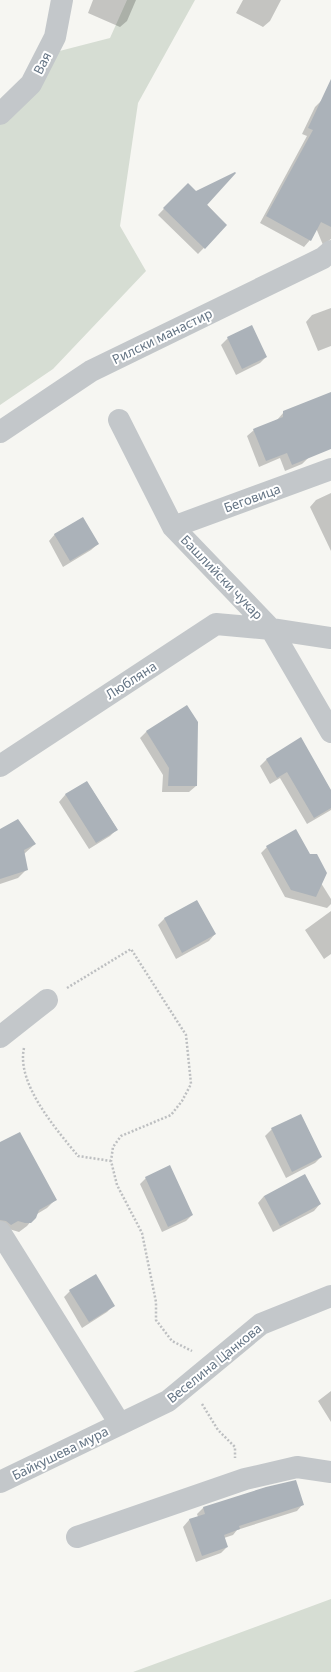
<svg xmlns="http://www.w3.org/2000/svg" width="331" height="1672" font-family="'Noto Sans',sans-serif">
<style>
.green{fill:#d6ddd3}
.shadow{fill:#0003}
.building{fill:#abb2b9}
.lines{fill:none;stroke-linecap:round;stroke-linejoin:round}
.path{stroke:#bdbfc1;stroke-width:2.5;stroke-dasharray:2 2;stroke-linecap:butt}
.minor{stroke:#c3c7ca;stroke-width:22}
.labels{text-anchor:middle;stroke-width:4;stroke-linejoin:round;paint-order:stroke}
.street-label{font-size:13px;fill:#647484;stroke:#fff}
</style>
<rect width="100%" height="100%" fill="#f6f6f2"/>
<path class="green" d="M127 0H195L138 103 120 226 146 271 53 369 0 405V107L44 55 110 38Z
M331 1599V1672H133Z"/>
<path class="shadow" d="M93 0H136L127 21 120 27 88 13Z
M243 0H281L270 21 263 27 236 13Z
M322 100 331 105V239L323 245 316 228 310 240 304 247 260 223 307 136 302 134 315 107Z
M188 184 226 225 198 254 158 215Z
M331 308V346L318 351 306 322 312 315Z
M228 338 266 357 260 363 236 375 221 345Z
M331 393V436L302 464 285 471 280 458 259 467 247 436 254 430 277 420 284 412Z
M331 493V551L310 507 316 500Z
M55 534 98 544 91 550 63 567 49 541Z
M187 706 197 722 196 786 189 792H162L163 775 140 738 146 732Z
M301 739 331 791V810L307 824 280 778 270 784 260 766 266 760Z
M87 782 117 829 110 836 89 849 59 802 65 795Z
M0 830 35 844 24 854 26 870 18 878 0 884Z
M267 847 321 883 331 899V904L327 908 285 897 261 853Z
M197 901 215 934 209 941 176 959 158 925 164 919Z
M331 911V954L324 959 305 930Z
M301 1115 321 1157 315 1163 286 1178 265 1136 272 1129Z
M0 1144 55 1200 47 1208 37 1214 27 1226 19 1232 9 1229 0 1232Z
M146 1178 192 1215 186 1221 162 1232 140 1184Z
M264 1196 320 1204 314 1211 273 1232 258 1203Z
M70 1291 113 1306 107 1312 82 1328 64 1297Z
M331 1391V1422L318 1401Z
M303 1504 297 1511 237 1530 233 1535 224 1538 227 1547 221 1553 196 1562 183 1527 189 1520 198 1517 197 1514 203 1508Z"/>
<path class="building" d="M331 79V227L321 222 311 241 266 216 313 130 308 128Z
M235 172 236 173 207 205 227 225 205 249 163 208 188 183 196 191Z
M252 325 267 357 242 369 227 337Z
M331 392V449L292 465 287 453 266 461 253 429 283 417V411Z
M83 517 99 544 70 561 54 534Z
M187 705 198 722 197 786H168L169 768 146 731Z
M301 737 331 790V808L314 818 287 772 277 778 266 759Z
M87 781 118 830 96 843 65 794Z
M18 819 36 844 24 850 28 870 0 879V829Z
M296 829 310 854H317L327 873 316 897 291 890 266 846Z
M197 900 216 934 182 953 164 918Z
M301 1114 322 1157 292 1172 271 1128Z
M20 1132 57 1200 39 1210 36 1218 31 1223H25L18 1221 11 1225 6 1221 0 1220V1142Z
M170 1165 193 1215 168 1227 145 1177Z
M305 1174 321 1204 280 1226 264 1196Z
M96 1274 115 1306 89 1322 69 1290Z
M296 1480 304 1505 239 1526 240 1529 224 1535 228 1547 202 1556 189 1519 205 1514 203 1507 266 1487Z"/>
<g class="lines">
<path class="path" d="M67 988 131 949 186 1035 191 1084 182 1101 171 1115 121 1136 113 1147 111 1161 117 1185 142 1233 156 1302V1320L172 1341 192 1351
M24 1048C16 1084 57 1130 78 1156L111 1161
M202 1404 218 1430 235 1447V1458"/>
<path class="minor" d="M0 114 31 84 55 37 62 0
M119 420 173 527 271 629 331 732
M0 432 91 371 323 258 331 251
M173 527 331 469
M0 766 216 624 271 629 331 638
M0 1037 47 1000
M0 1232 120 1424
M0 1482 168 1401 261 1324 331 1296
M77 1537 245 1479 297 1467 331 1472"/>
</g>
<g class="labels">
<g class="street-label">
<text transform="translate(42 63) rotate(-63)" y="5">Вая</text>
<text transform="translate(162 336) rotate(-26)" y="5">Рилски манастир</text>
<text transform="translate(252 498) rotate(-20)" y="5">Беговица</text>
<text transform="translate(222 577) rotate(46)" y="5">Башлийски чукар</text>
<text transform="translate(131 680) rotate(-33)" y="5">Любляна</text>
<text transform="translate(214 1363) rotate(-39)" y="5">Веселина Цанкова</text>
<text transform="translate(60 1453) rotate(-26)" y="5">Байкушева мура</text>
</g>
</g>
</svg>
